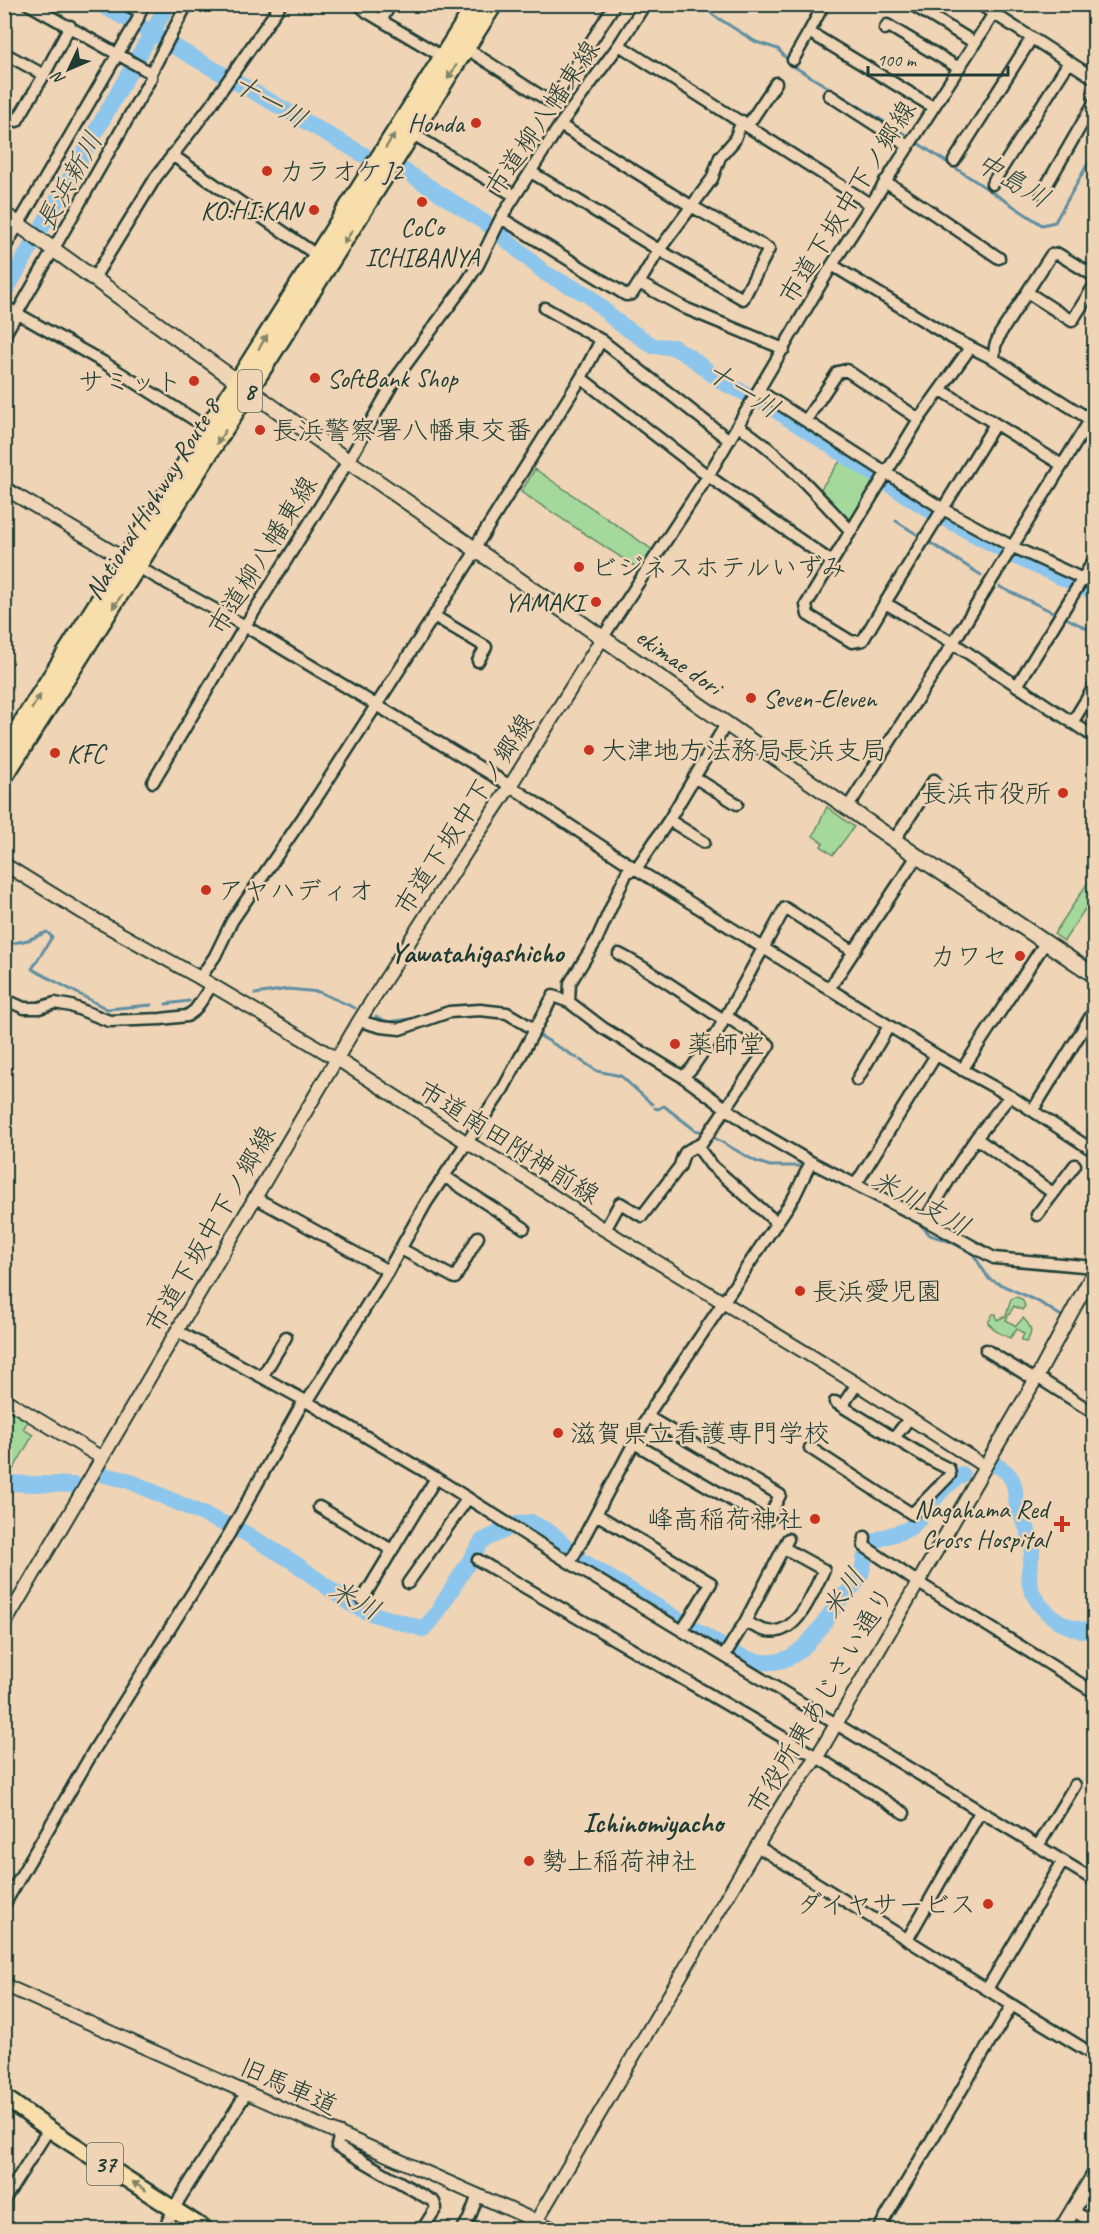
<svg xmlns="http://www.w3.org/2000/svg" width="1099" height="2234" font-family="Caveat,'Klee One',sans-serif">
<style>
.green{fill:#a5d99c;stroke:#628b68;stroke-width:1.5}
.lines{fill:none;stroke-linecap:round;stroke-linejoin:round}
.stream{stroke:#618fa2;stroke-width:3}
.river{stroke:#8dc6ec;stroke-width:16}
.minor-casing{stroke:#1f3d34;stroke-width:15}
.tertiary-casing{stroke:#1f3d34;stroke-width:16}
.secondary-casing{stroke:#1f3d34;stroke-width:18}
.primary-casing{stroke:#1f3d34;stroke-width:20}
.trunk-casing{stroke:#1f3d34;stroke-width:21}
.minor{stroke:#efd4b6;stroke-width:10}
.tertiary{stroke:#efd4b6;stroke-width:12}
.secondary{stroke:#efd4b6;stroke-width:14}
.primary{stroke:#f8deab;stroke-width:15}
.trunk{stroke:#f8deab;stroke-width:16}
.oneway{fill:#81856a}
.poi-dot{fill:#c8321e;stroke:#efd4b6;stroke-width:2}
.labels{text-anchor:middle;stroke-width:5;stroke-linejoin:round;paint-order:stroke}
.shield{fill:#efd4b6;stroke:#5d6a5b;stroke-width:1.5}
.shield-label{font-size:24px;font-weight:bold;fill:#1f3d34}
.street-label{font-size:26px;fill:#1f3d34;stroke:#efd4b6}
.poi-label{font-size:26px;fill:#1f3d34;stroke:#efd4b6;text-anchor:start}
.water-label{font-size:27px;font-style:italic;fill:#2a4b46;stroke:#efd4b6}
.quarter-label{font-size:28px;font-weight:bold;fill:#1f3d34;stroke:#efd4b6}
</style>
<rect width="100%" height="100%" fill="#efd4b6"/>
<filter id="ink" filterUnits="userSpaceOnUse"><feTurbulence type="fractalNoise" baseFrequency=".0167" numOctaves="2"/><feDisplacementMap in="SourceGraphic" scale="12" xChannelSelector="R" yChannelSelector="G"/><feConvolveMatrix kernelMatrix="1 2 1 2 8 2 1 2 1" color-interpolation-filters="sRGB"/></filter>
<g filter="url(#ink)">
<path class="green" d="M842 458 876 480 850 524 820 490Z
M535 469 657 553 642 571 521 492Z
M827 807 854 827 833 855 821 846 823 843 813 836Z
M1094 873V895L1064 941 1054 934Z
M1016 1297 1022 1299 1025 1306 1022 1310 1014 1306 1006 1320 1016 1326 1023 1318C1031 1326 1034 1332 1026 1342L1021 1340 1024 1334 1017 1329 1010 1338 997 1332 988 1323 993 1314H996L997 1320 1006 1316 1011 1299Z
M8 1409 28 1421 23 1429 33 1435 9 1477H5L4 1414Z"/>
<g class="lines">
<path class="stream" d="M702 4 713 15 756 42 778 49 793 66 906 135
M916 142 1042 225 1055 222 1094 153
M896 521 921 537
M929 542 981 575
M1000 587 1057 614
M1064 617 1094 632
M4 945 28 940 47 932 52 937 32 969 107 1009 151 1005
M255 994 288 989 319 992 355 1008
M166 1004 189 1001
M446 1008 452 1006 472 1005
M376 1017 388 1022 417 1018
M537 1034 577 1058
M580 1060 597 1071 621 1076 652 1104
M655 1108 658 1109 664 1106 695 1130 703 1132
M711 1136 755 1161 770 1166H806
M918 1222 930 1235 951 1242 973 1254 989 1279 1039 1302 1063 1317"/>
<path class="river" d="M99 4 162 38
M175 47 364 155
M405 171 490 226 546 274 588 295 616 321 653 346 673 347 690 357 722 382 763 402 929 510 1018 558 1094 592
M4 294 168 4
M993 1464C1000 1467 1007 1471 1011 1478 1016 1485 1015 1496 1017 1505 1021 1518 1030 1531 1032 1544 1034 1555 1028 1566 1029 1577 1030 1607 1066 1633 1094 1631
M104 1475 127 1480 245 1533 295 1563 349 1603 367 1612 423 1629 435 1616 482 1541 517 1524 531 1522 552 1533 571 1551
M4 1483 75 1485
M579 1559 683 1622
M689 1626 722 1646
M738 1655C790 1678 810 1643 836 1605 842 1595 855 1587 860 1577 865 1566 862 1552 873 1543 883 1534 900 1535 911 1527 924 1517 932 1500 944 1488 950 1483 956 1479 962 1474"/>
<g class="minor-casing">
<path id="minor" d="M28 4 151 73
M125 4 139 11
M358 4 367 12 443 57
M824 4 809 32 933 107
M911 4 975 43
M979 4 1094 78
M381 20 391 4
M885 29 887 25 959 68
M619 45 870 204
M467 49 552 103 615 4
M4 53 44 75
M793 60 809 32
M829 95 908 146
M4 113 17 121 44 75 70 26
M748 125 776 83
M413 134 515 196
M172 155 318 256
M954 161 1031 39
M531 172 659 250 743 299 769 249 691 206 560 125
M885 181 999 258
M992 184 1069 62
M1042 193 1094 103
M501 218 626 295 632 294 639 283 687 309 784 349
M4 249 137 21 143 4
M832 265 952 338 994 359 1094 422
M94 278 156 177 211 105 281 4
M639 283 659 250 712 179 720 157 734 141 742 121
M1027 292 1072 321 1094 286
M4 306 103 362 209 429
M545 308 601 340 581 378 708 476 832 562 806 605 808 615 852 642 863 640 885 603 953 643 1090 420
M4 336 151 78V73L187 4
M601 340 729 440
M994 359 995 346 1000 334 1051 255 1058 254 1094 276
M941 390 1062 465
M759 391 943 509 1011 546 1094 584
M919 419 970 348
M806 420 838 372 846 370 919 419 832 562
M738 426C782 454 815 494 851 531
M134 565 245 626 504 782 636 869
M885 603 995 424
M434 616 486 647 478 661
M603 637 708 476 832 265 1000 4
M1017 686 1094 560
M1072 723 1094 687
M726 724 669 820 636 869 936 1055 1010 1096 1094 1151
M694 777 737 804
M153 782 245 626 352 455 396 378 466 283 478 265 501 218 560 125 619 45 645 4
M848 807 953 643 1094 737
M669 820 704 842
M895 839 934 780
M636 869 627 872 596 941 570 983 569 1002 603 1028 683 1077 756 1130 811 1162 925 1220 994 1258 1094 1267
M619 954C656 973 689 998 724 1020
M200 978 215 956 232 921 319 794 472 557 479 541 581 378
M829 989 917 856
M4 999 24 1008H39L55 1003 71 1006 109 1021 161 1019 187 1016 195 1010 212 985
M359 1021 381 1027 400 1029 449 1012 480 1010 507 1013 534 1029
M962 1070 1045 943
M683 1077 692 1068 719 1029 785 908 853 951
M857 1080 889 1026
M1010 1096 976 1138 1053 1193
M1033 1110 1094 1011
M697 1146 711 1165 776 1222
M444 1176 524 1228
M856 1184 936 1055
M254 1197 388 1271
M1037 1215 1075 1165
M925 1220 958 1165 976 1138
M605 1230 620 1203 642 1216 680 1166C685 1146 688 1152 702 1143L769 1045 726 1016
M401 1249 455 1278 478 1237
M177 1331 304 1400 436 1478 570 1563 1094 1880
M986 1350 1035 1380
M262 1377 286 1337
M1037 1377 1094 1413
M307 1402 388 1271 426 1203 503 1089 553 996 569 1002
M842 1406 857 1384
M894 1438 909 1419
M634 1443 767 1521 780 1495 648 1417
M810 1448 912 1514 950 1475 949 1469 927 1458 835 1402
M319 1507 392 1550
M596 1514 711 1583 682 1631
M865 1537 864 1546 917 1582 1094 1692
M478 1560 817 1757 904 1813
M570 1563 653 1407 794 1197 811 1162
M408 1583 468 1498
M362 1600 436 1478
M745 1622C752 1625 760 1630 767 1631 798 1637 813 1591 824 1570L784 1548
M724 1656 745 1622 788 1539
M757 1846 1012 2005
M1038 1846 1075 1785
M4 1905 94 1750 229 1534 304 1400
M907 1940 980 1812
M987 1989 1063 1861
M340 2133 337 2146 434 2202 436 2208 422 2230
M4 2200 49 2129
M1073 2211 1094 2223
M163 2230 180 2198 247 2092
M462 2230 469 2219 478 2195
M878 2230 1012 2005 1094 2055"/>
</g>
<g class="tertiary-casing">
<path id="tertiary" d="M1090 420 1094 413
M4 488 126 560
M4 864 80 911 200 978 337 1059 466 1142 506 1165 605 1230 857 1384 984 1466
M4 1399 102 1458
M4 1625 359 1021 468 849 510 786 603 637
M4 1985 556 2230
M531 2230 757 1846 785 1800 817 1757 1037 1377 1094 1271"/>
</g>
<g class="secondary-casing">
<path id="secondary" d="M4 214 348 461 917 856 1094 975
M1061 2230 1094 2175"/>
</g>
<g class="primary-casing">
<path id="primary" d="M4 2097 49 2129 206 2230"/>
</g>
<g class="trunk-casing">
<path id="trunk" d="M4 751 476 4
M4 777 494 4"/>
</g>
<use href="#minor" class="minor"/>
<use href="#tertiary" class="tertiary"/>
<use href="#secondary" class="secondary"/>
<use href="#primary" class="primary"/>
<use href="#trunk" class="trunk"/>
</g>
<defs><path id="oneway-solid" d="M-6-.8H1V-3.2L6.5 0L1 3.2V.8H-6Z" transform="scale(1.5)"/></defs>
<g class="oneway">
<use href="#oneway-solid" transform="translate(452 72) rotate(122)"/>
<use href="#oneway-solid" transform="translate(390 141) rotate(-58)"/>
<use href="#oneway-solid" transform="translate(348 237) rotate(122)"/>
<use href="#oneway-solid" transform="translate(263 342) rotate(-58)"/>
<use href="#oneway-solid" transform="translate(221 437) rotate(122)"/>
<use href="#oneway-solid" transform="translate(117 602) rotate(123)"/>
<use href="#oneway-solid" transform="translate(36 702) rotate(-58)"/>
<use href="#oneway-solid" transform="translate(139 2186) rotate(-147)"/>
</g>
</g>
<g class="poi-dot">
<circle cx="476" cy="123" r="6"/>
<circle cx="267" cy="171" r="6"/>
<circle cx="422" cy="202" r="6"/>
<circle cx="314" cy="210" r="6"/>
<circle cx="315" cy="378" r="6"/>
<circle cx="194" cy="381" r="6"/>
<circle cx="260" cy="430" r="6"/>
<circle cx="579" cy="567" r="6"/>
<circle cx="596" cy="602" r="6"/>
<circle cx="751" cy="698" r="6"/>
<circle cx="589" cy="750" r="6"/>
<circle cx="55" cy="753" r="6"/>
<circle cx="1063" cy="793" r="6"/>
<circle cx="206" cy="890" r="6"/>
<circle cx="1020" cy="956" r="6"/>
<circle cx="675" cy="1044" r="6"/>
<circle cx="800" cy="1291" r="6"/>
<circle cx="558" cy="1433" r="6"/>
<circle cx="815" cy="1519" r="6"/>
<path d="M1059 1515h6v6h6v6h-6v6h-6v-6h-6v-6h6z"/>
<circle cx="529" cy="1861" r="6"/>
<circle cx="988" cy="1904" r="6"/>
</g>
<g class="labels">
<g class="shield">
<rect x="238" y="370" width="24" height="42" rx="4.5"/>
<rect x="87" y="2143" width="36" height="42" rx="4.5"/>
</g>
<g class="shield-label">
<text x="250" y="399">8</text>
<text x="105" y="2172">37</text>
</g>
<g class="street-label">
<text transform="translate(542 118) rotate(-56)" y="9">市道柳八幡東線</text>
<text transform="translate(847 202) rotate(-58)" y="9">市道下坂中下ノ郷線</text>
<text transform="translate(152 499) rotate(-58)" y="9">National Highway Route 8</text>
<text transform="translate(262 555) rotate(-58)" y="9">市道柳八幡東線</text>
<text transform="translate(679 661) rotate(35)" y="9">ekimae dori</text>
<text transform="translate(464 814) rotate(-57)" y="9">市道下坂中下ノ郷線</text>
<text transform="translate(509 1142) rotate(32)" y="9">市道南田附神前線</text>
<text transform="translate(210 1229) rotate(-60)" y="9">市道下坂中下ノ郷線</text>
<text transform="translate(820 1700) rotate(-59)" y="9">市役所東あじさい通り</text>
<text transform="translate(289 2086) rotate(24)" y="9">旧馬車道</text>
</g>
<g class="poi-label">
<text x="464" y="132" text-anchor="end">Honda</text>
<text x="279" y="180">カラオケJ2</text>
<text x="302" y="219" text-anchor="end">KO:HI:KAN</text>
<text x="422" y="236" text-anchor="middle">CoCo<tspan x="422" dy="30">ICHIBANYA</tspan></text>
<text x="327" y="387">SoftBank Shop</text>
<text x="182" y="390" text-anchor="end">サミット</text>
<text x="272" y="439">長浜警察署八幡東交番</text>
<text x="591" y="576">ビジネスホテルいずみ</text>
<text x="584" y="611" text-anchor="end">YAMAKI</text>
<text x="763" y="707">Seven-Eleven</text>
<text x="601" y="759">大津地方法務局長浜支局</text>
<text x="67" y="762">KFC</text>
<text x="1051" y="802" text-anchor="end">長浜市役所</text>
<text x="218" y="899">アヤハディオ</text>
<text x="1008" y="965" text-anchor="end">カワセ</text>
<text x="687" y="1053">薬師堂</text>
<text x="812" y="1300">長浜愛児園</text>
<text x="570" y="1442">滋賀県立看護専門学校</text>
<text x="1048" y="1518" text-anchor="end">Nagahama Red<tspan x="1048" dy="30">Cross Hospital</tspan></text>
<text x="803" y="1528" text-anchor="end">峰高稲荷神社</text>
<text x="541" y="1870">勢上稲荷神社</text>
<text x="976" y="1913" text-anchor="end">ダイヤサービス</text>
</g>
<g class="water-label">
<text transform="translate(270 101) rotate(30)" y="9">十一川</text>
<text transform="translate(1013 180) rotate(31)" y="9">中島川</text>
<text transform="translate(69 181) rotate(-61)" y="9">長浜新川</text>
<text transform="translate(743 390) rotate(32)" y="9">十一川</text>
<text transform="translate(921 1203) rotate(29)" y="9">米川支川</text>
<text transform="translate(843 1593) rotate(-56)" y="9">米川</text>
<text transform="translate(355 1600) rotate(28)" y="9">米川</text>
</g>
<g class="quarter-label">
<text x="477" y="962">Yawatahigashicho</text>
<text x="653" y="1832">Ichinomiyacho</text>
</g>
</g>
<rect width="1099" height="2234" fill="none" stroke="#efd4b6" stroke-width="24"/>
<rect x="12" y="12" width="1075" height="2210" fill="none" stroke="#1f3d34" stroke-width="2" filter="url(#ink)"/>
<g transform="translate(69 69) rotate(226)" stroke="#efd4b6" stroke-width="4.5" paint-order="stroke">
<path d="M0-4.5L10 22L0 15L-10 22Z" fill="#1f3d34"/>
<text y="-9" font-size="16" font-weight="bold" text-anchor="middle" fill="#1f3d34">N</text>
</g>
<path d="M868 66v9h140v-9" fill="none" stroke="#1f3d34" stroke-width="3"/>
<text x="877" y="66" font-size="18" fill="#1f3d34" stroke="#efd4b6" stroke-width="4.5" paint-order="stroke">100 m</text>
</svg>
